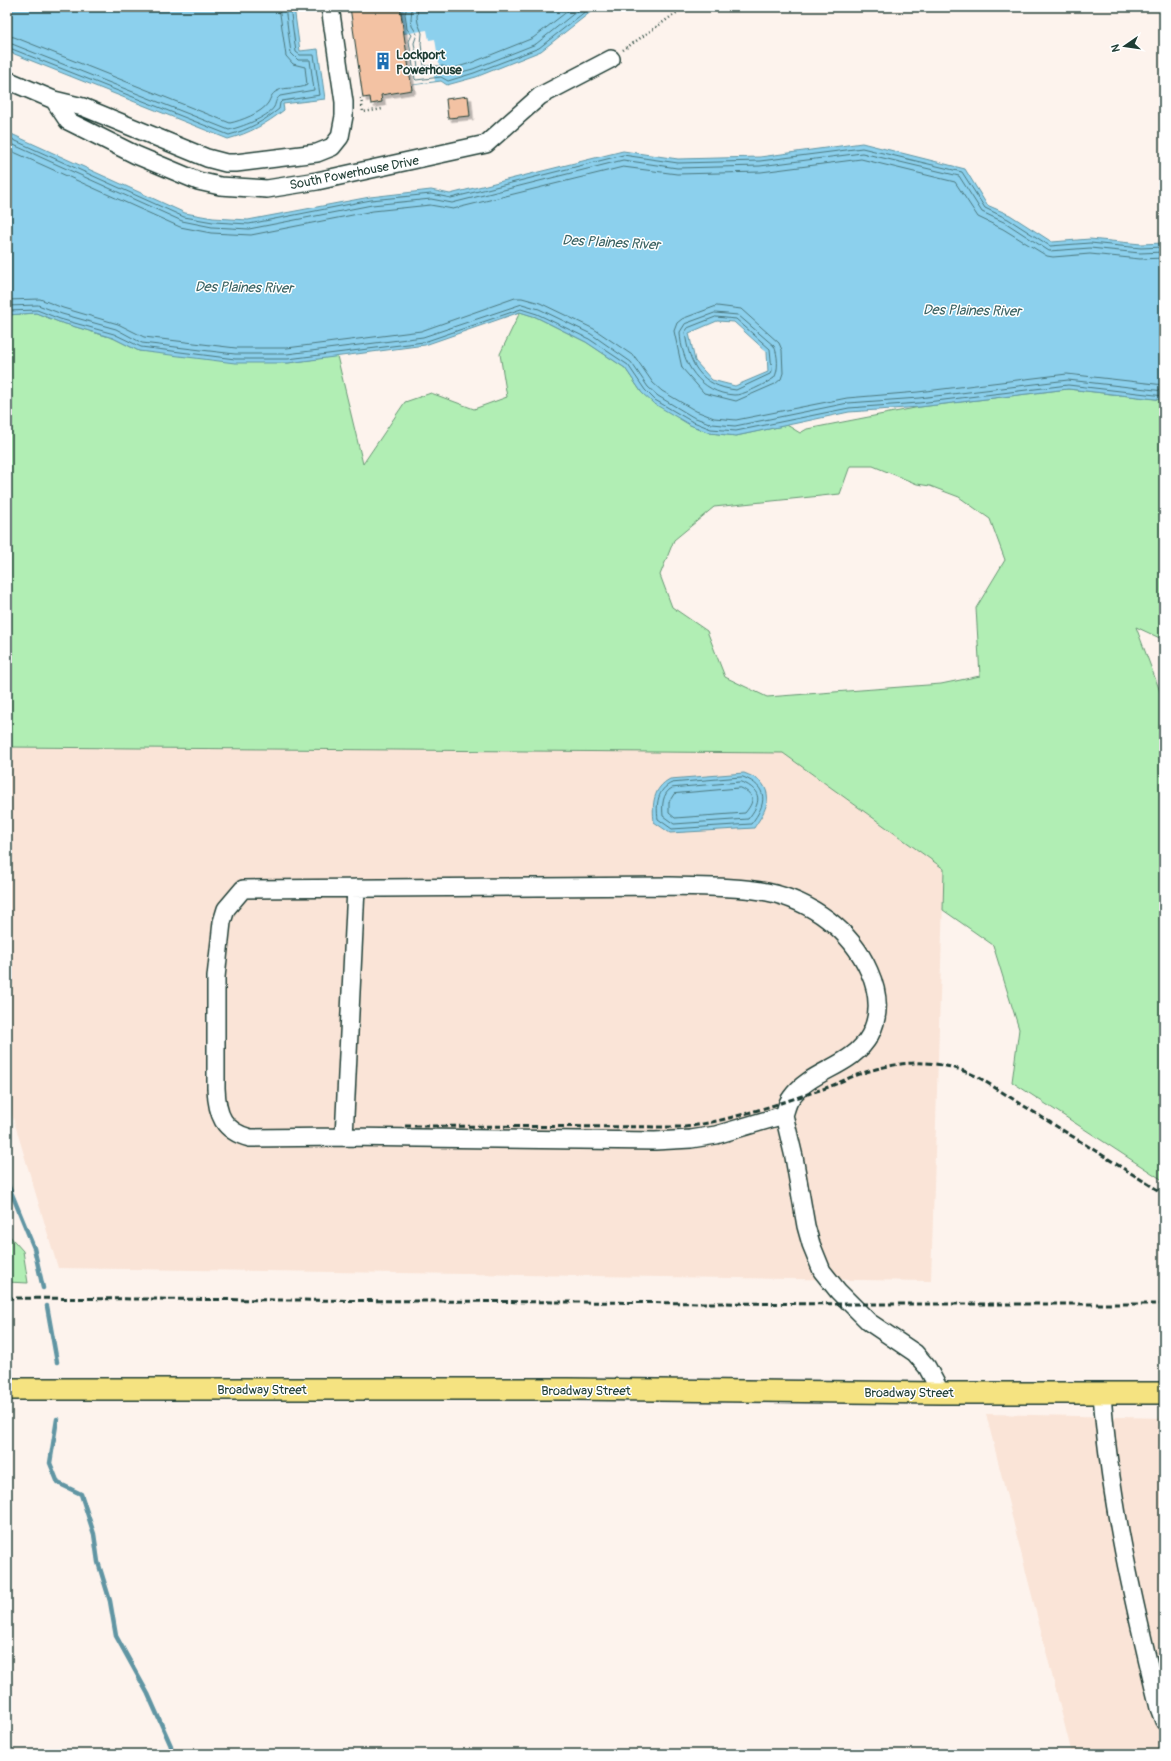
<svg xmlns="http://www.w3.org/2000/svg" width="1171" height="1761" font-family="Pangolin,sans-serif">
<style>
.built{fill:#fae4d7}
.green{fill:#b1eeb4;stroke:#689674;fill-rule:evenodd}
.water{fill:#8cd0ed;stroke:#6095a3;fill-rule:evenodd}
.pier{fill:#fdf3ed}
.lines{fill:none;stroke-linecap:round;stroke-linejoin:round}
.shore{stroke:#4b787e;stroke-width:1}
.stream{stroke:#6095a3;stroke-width:4.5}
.building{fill:#f3c2a3;stroke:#1f3d34;filter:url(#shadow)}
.minor-casing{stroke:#1f3d34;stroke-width:20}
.major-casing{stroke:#1f3d34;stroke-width:24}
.path{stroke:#1f3d34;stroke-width:2.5;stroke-dasharray:1 3;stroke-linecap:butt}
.minor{stroke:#fff;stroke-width:17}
.major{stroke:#f5e381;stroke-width:21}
.rail{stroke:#1f3d34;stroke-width:3;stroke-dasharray:6 3;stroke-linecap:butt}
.labels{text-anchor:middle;stroke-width:3;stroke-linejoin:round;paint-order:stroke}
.poi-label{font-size:13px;font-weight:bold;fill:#1f3d34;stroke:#fff;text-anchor:start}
.street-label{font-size:13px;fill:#1f3d34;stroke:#fff}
.water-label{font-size:14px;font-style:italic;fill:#3a6262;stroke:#fff}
</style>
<defs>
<filter id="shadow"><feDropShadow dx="3.5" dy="3.5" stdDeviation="0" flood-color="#0004"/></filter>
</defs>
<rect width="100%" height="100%" fill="#fdf3ed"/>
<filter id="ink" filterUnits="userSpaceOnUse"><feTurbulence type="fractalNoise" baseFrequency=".025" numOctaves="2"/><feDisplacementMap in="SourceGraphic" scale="8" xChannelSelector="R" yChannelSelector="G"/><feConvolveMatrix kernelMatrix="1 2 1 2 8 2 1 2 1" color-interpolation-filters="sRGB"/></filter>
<g filter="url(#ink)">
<path class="built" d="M7 747 783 753 944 869 931 1281 58 1268 7 1098Z
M986 1414 1164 1418V1754H1072Z"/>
<path class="green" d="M520 312 536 317 586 342 625 368 642 393 690 425 710 433 736 436 787 425 800 433 807 429 920 407 1068 389 1164 400V640L1136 627 1164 702V1181L1012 1082 1019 1029 993 945 943 910 944 869 783 753 7 747V315L36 313 59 322 113 338 139 351 288 363 337 356 363 464 405 402 431 393 474 409 507 397 500 354ZM850 466H873L917 484 930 486 959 497 990 519 1005 560 976 608 980 676 941 684 767 697 725 677 707 631 672 607 660 575 674 540 714 507 840 494Z
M7 1233 23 1251 28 1283 7 1282Z"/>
<path class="water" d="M7 7H294L300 51 318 49 325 99 283 104 284 110C266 124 250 133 228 139L7 51Z
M403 7H597L541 51 476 77 447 85 441 81 411 85 405 38 407 37 406 33 404 34 401 10 403 9Z
M7 132 185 213 213 218 248 220 370 197 431 190 450 194 623 151 678 159 760 157 862 143 965 169 987 205 1010 215 1052 242 1090 239 1141 244 1164 243V400L1068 389 920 407 849 412 736 436 710 433 690 425 653 403 642 393 625 368 586 342 536 317 520 312 425 345 288 363H235L139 351 113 338 59 322 36 313 7 315ZM717 321 734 322 767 352 768 372 735 386 712 380 695 361 689 333Z
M744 773C749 775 757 778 761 782 775 798 763 814 754 828L670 833 654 822C652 804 653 788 670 779Z"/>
<path class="pier" d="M427 30 429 40 435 39 440 70 433 71 435 81 411 85 404 34Z"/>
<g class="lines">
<path class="shore" d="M407 7 405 14 406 20 407 29 412 35 409 41 415 79 416 80 441 77 448 81 474 73 539 48 591 7
M412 7 411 19 412 26 417 34 414 43 419 73 442 72 450 75 473 69 536 44 582 7
M418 7 417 17 418 23 422 33 421 44 424 66H443L451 69 471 63 533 38 573 7
M7 36 14 37 230 123C240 121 262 113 268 103 271 98 271 94 277 91 286 86 299 90 307 85L305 67 293 64 286 56 279 7
M7 42 229 130C241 127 267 118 274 107 276 103 275 100 280 96L314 90 310 60H298L291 53 285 7
M7 47 229 135C248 130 264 121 279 109L280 103 282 101 320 95 314 55H300L296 52 290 7
M7 137 184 217 213 222 249 224 371 200 431 194 451 198 623 155 678 163 760 161 862 148 962 172 985 208 1008 219 1050 246 1090 243 1141 248 1164 247
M7 142 182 221 212 227 249 229 372 205 431 199 452 203 623 160 677 168 760 166 862 153 959 176 982 212 1006 223 1049 251 1090 248 1140 253 1164 252
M7 149 180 227 211 233 251 235 373 211 430 205 453 209 623 167 677 174 761 172 861 159 955 182 978 217 1003 229 1047 256 1053 257 1090 254 1140 259 1164 258
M7 300 40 299 63 308 118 324 144 337 236 348H287L421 331 515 298H522L540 303 594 329 635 357 653 383 662 391 696 411 714 418 736 420 847 398 918 392 1067 374 1164 385
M7 306 38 305 62 314 116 329 142 343 235 354H287L423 337 522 304 539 309 591 334 631 362 648 387 658 396 693 417 712 424 735 426 848 403 919 398 1068 380 1164 391
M717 306 741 309 779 343 782 350 783 373 781 379 775 384 736 401 704 393 682 368 674 331 677 323 682 319Z
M7 311 37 310 60 319 114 334 141 347 235 359H288L424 342 521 309 537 314 589 339 628 365 645 390 655 400 691 421 711 429 736 431 849 408 919 403 1068 385 1164 396
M715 313 738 315 774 346C778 354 779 371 774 378 767 383 742 396 734 395 700 393 681 363 680 332L685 324Z
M716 317 736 319 770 349 772 371 770 374 736 390C701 386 689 365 685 332L688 328Z
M743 777C769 787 767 804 751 824L672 829 658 819C656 805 657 789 672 783Z
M742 782C763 791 761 803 748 819L674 824 663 816C662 806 662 793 672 788Z
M741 788C756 795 754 802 745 813L675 818 669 813V802L674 794Z"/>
<path class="stream" d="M7 1182 34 1248 43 1288
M47 1306 57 1362
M57 1419 50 1463 58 1483 81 1494 94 1534 98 1562 110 1601 116 1636 148 1694 171 1746V1754"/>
</g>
<path class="building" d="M350 7H400L412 90 381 95 382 102 371 104 370 97 363 98Z
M468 96 470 116 448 118 446 99Z"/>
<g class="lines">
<g class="minor-casing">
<path id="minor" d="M7 80 54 100 68 121 136 155 198 181 220 186 267 189 317 181 486 144 540 96 611 59
M54 100 83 107 207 158 226 163H236L317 153 332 147 340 137 344 116V102L330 7
M784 1115C786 1110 787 1103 791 1098 811 1069 852 1068 870 1035 881 1014 878 991 869 971 851 930 811 901 767 892 736 886 702 887 670 886L243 889 226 909 222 922 216 977V1088C217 1115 223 1131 250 1138L344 1137 655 1141 691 1139 716 1135 784 1115 794 1157 806 1226 811 1244 822 1271 838 1291 869 1322 915 1353 927 1367 941 1393
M344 1137 356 888
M1102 1393C1109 1499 1134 1604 1159 1708L1164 1721"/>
</g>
<g class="major-casing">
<path id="major" d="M7 1389H568L941 1393H1164"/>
</g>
<path class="path" d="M623 50 685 7
M361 98 363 112 383 109"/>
<use href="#minor" class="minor"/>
<use href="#major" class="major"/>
<path class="rail" d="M405 1126 685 1127C732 1120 778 1104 823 1089 835 1085 845 1079 857 1075 900 1060 936 1057 978 1077L1164 1194
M7 1298 850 1304H1164"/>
</g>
</g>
<defs>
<g id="building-bare" transform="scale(1.38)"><path d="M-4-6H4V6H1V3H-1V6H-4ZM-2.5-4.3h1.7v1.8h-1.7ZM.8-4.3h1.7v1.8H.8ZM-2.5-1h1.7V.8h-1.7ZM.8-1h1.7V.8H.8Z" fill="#1f6fb2" stroke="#fff" stroke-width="2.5" paint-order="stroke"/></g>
</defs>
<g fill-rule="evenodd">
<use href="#building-bare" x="383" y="61"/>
</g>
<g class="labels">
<g class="poi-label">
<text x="396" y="59">Lockport<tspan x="396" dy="15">Powerhouse</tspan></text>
</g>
<g class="street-label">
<text transform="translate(354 172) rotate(-11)" y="5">South Powerhouse Drive</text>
<text x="262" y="1394">Broadway Street</text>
<text x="586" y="1395">Broadway Street</text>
<text x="909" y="1397">Broadway Street</text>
</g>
<g class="water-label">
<text transform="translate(611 242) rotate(3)" y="5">Des Plaines River</text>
<text transform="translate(244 287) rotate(1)" y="5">Des Plaines River</text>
<text transform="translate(972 310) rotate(1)" y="5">Des Plaines River</text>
</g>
</g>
<rect width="1171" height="1761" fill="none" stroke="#fff" stroke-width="24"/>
<rect x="12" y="12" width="1147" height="1737" fill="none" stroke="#1f3d34" stroke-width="1.5" filter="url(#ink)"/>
<g transform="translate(1125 46) rotate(257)" stroke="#ffffff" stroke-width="3" paint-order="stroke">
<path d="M0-3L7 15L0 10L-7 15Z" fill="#1f3d34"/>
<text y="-6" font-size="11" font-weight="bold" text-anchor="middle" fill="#1f3d34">N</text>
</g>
</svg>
